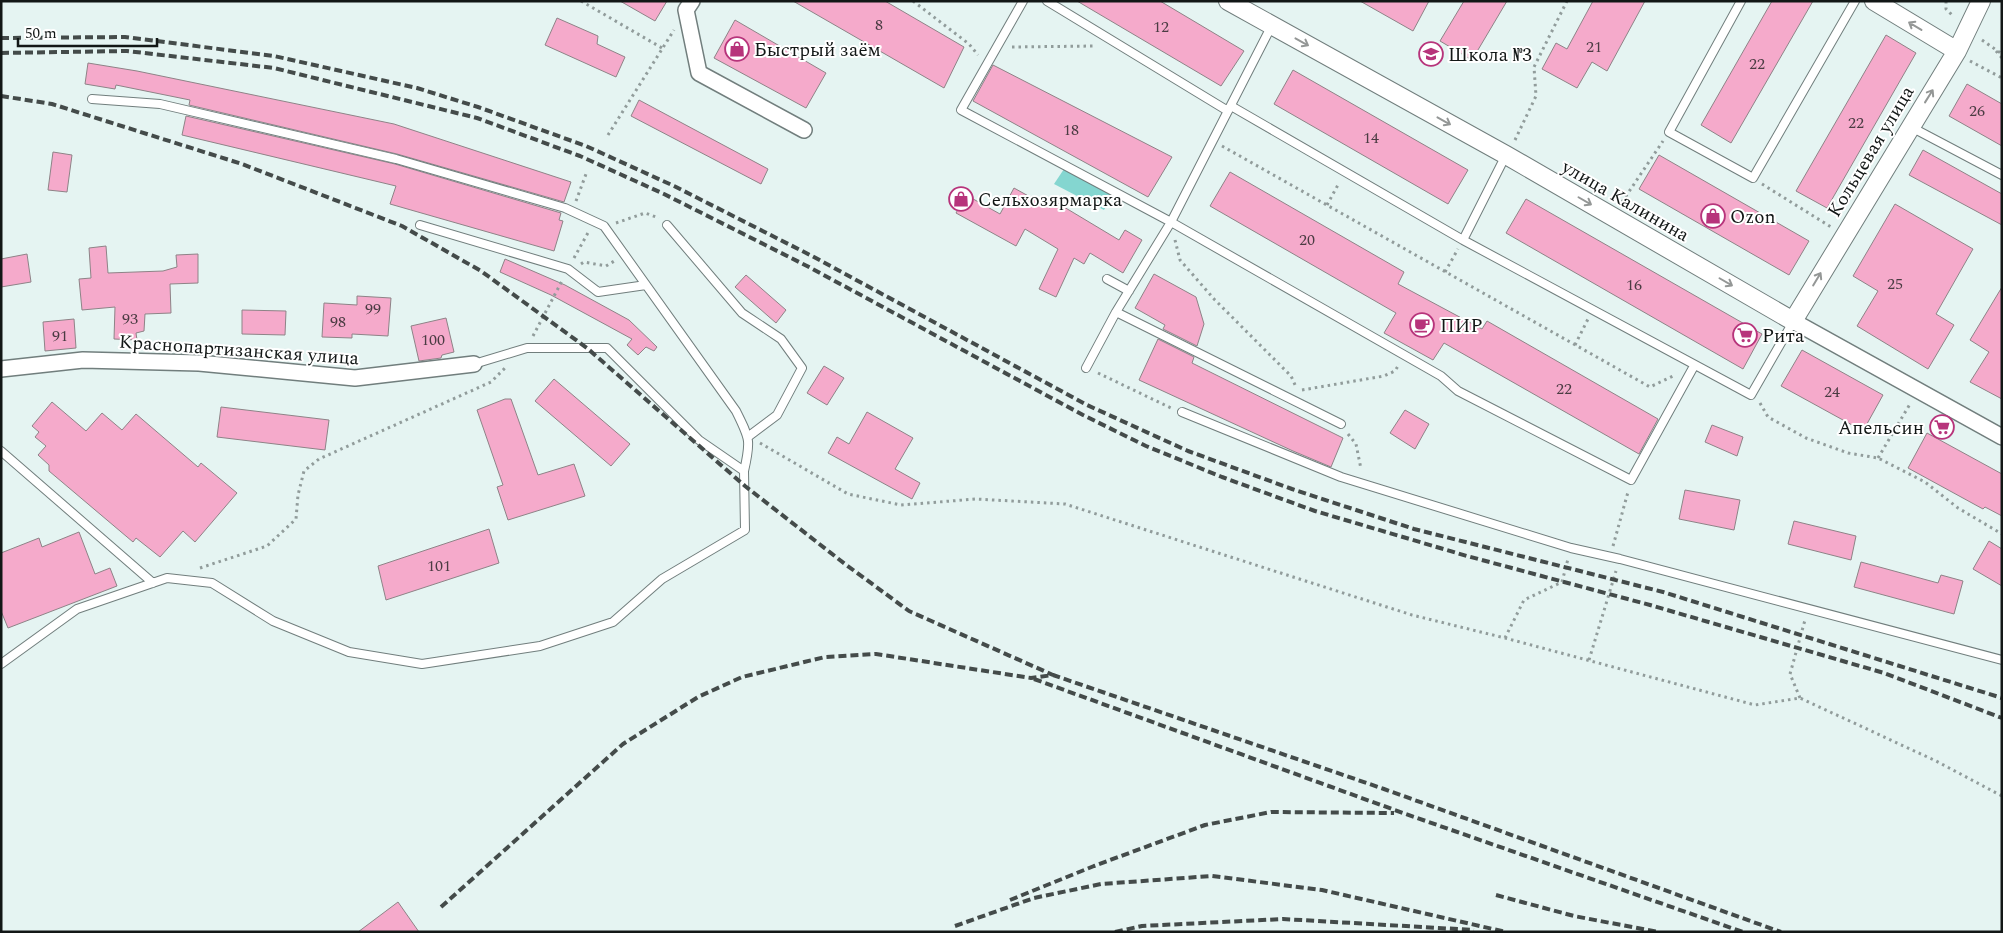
<svg xmlns="http://www.w3.org/2000/svg" width="2003" height="933" font-family="Spectral,serif">
<style>
.green{fill:#84d6d0}
.building{fill:#f5aacb;stroke:#8e8387}
.lines{fill:none;stroke-linecap:round;stroke-linejoin:round}
.service-casing{stroke:#717e7d;stroke-width:10}
.minor-casing{stroke:#717e7d;stroke-width:18}
.tertiary-casing{stroke:#717e7d;stroke-width:20}
.path{stroke:#919c9b;stroke-width:3;stroke-dasharray:2.5 4;stroke-linecap:butt}
.service{stroke:#fff;stroke-width:8}
.minor{stroke:#fff;stroke-width:15}
.tertiary{stroke:#fff;stroke-width:18}
.rail{stroke:#444b4a;stroke-width:4;stroke-dasharray:8 4;stroke-linecap:butt}
.oneway{stroke:#949796}
.labels{text-anchor:middle;stroke-width:4;stroke-linejoin:round;paint-order:stroke}
.number-label{font-size:16px;fill:#4b3c43}
.poi-label{font-size:19px;fill:#121716;stroke:#fff;text-anchor:start}
.street-label{font-size:19px;fill:#121716;stroke:#fff}
</style>
<rect width="100%" height="100%" fill="#e5f4f2"/>
<path class="green" d="M1064 169 1112 195 1104 210 1054 184Z"/>
<path class="building" d="M620 1H667L655 21Z
M793 1H885L964 47 944 88Z
M1077 1H1160L1244 51 1221 86Z
M1360 1H1429L1413 31Z
M1464 1H1507L1472 60 1440 41Z
M1593 1H1645L1607 71 1592 62 1577 88 1542 69 1556 43 1567 49Z
M1772 1H1813L1731 143 1701 125Z
M557 18 598 36 597 44 625 57 616 77 545 45Z
M735 20 826 73 806 108 714 58Z
M1886 35 1916 53 1827 208 1796 191Z
M88 63 137 71 394 124 571 182 564 202 397 154 189 105 190 100 116 85 115 89 85 84Z
M993 65 1172 157 1148 197 973 101Z
M1293 70 1468 170 1448 204 1274 104Z
M1967 84 2002 104V146L1949 116Z
M639 100 768 169 761 184 631 116Z
M186 116 395 164 561 213 559 220 563 221 554 251 390 204 396 186 182 135Z
M1923 150 2002 194V225L1909 175Z
M53 152 72 155 67 192 48 190Z
M1659 155 1809 241 1789 275 1639 189Z
M1230 172 1404 272 1398 284 1482 329 1487 321 1658 419 1639 454 1444 343 1433 360 1384 333 1396 313 1210 206Z
M1014 188 1050 208 1054 201 1119 240 1125 230 1142 240 1123 273 1090 253 1084 264 1074 258 1056 297 1039 289 1058 249 1025 229 1016 246 956 213 966 195 1000 214Z
M1526 199 1762 334 1743 369 1506 233Z
M1895 204 1973 249 1936 314 1954 325 1928 369 1857 326 1878 291 1853 276Z
M106 246 108 273 163 271 177 267 176 255 198 254V283L170 284 171 313 145 314 144 331 136 333 137 340 114 339 115 307 82 310 79 279 91 278 89 248Z
M27 254 31 282 1 287V259Z
M505 259 565 285 629 320 657 347 654 351 646 347 638 355 627 345 632 339 551 295 500 272Z
M1154 274 1196 297 1204 324 1197 346 1163 329 1165 325 1135 308Z
M746 275 786 310 776 323 735 287Z
M2002 287V399L1970 382 1989 352 1970 340Z
M357 296 391 298 388 336 352 334V338L322 337 324 303 357 305Z
M242 310 286 311 285 335 242 334Z
M446 318 454 352 442 355 441 358 419 361 411 326Z
M74 319 76 348 45 351 43 322Z
M1158 339 1194 357 1192 363 1343 438 1331 467 1293 451 1139 380Z
M1802 350 1883 395 1863 431 1781 386Z
M824 366 844 378 827 405 807 393Z
M554 379 630 444 611 466 535 401Z
M505 399H511L538 475 574 464 585 496 508 520 497 487 503 485 477 410Z
M52 402 86 431 102 413 122 430 136 414 198 467 201 463 237 493 195 542 183 531 160 557 136 538 133 542 49 471V465L38 455 46 446 35 437 39 432 32 426Z
M221 407 329 420 325 450 217 437Z
M1405 410 1429 424 1415 449 1390 433Z
M867 412 913 438 895 469 920 483 912 499 828 453 837 437 849 444Z
M1712 425 1743 437 1737 456 1705 442Z
M1927 433 2002 474V516L1985 507 1983 509 1908 468Z
M1685 490 1740 500 1734 530 1679 519Z
M1794 521 1856 536 1851 560 1788 544Z
M489 529 499 563 386 600 378 566Z
M79 532 95 574 110 568 117 586 8 628 1 611V553L39 538 42 547Z
M1989 541 2002 549V586L1973 569Z
M1861 562 1938 583 1941 575 1963 581 1954 614 1854 587Z
M398 902 419 932H358Z"/>
<g class="lines">
<g class="service-casing">
<path id="service" d="M1023 1 961 110 1171 222 1116 312 1086 368
M1047 1 1228 111
M1741 1 1669 132 1753 178 1855 1
M1272 25 1171 222 1441 376 1458 391 1631 480 1694 366
M92 99 160 104 396 159 565 208 604 226 736 411C750 439 751 441 744 471
M1231 106 1463 240 1751 395 1793 322
M1911 127 2002 175
M420 225 568 269 598 292 646 285
M667 225 742 313 781 339 802 368 777 415 749 436
M1463 240 1506 155
M1107 279 1129 291
M1116 312 1341 424
M1182 412 1341 477 1571 548 1620 559 2002 660
M1 451 153 583
M1 664 77 609 167 578 212 583 273 621 349 652 422 664 540 646 613 622 662 579 745 530 744 471 699 440 607 348H527L474 364"/>
</g>
<g class="minor-casing">
<path id="minor" d="M692 1 686 10 699 73 804 130
M1793 321 2002 437
M1 369 83 360 199 363 355 378 474 364"/>
</g>
<g class="tertiary-casing">
<path id="tertiary" d="M1228 1 1506 155 1793 321 1957 51 1981 1
M1874 1 1957 51"/>
</g>
<path class="path" d="M581 1 662 48
M913 1 969 44 978 55
M1946 1V9L1954 17
M1982 40 2002 54
M1012 47 1096 46
M1996 51 2002 58
M1970 61 2002 78
M608 135 674 30
M1515 140 1536 96 1534 67 1567 1
M1222 146 1650 387 1673 376
M1762 184 1831 227
M576 201 586 174
M1622 202 1663 141
M1327 205 1339 183
M616 223 645 213 659 218
M1175 240 1180 260 1214 299 1291 376 1296 387
M574 258 589 231
M581 264 584 262 606 266 616 260
M1445 272 1458 249
M533 336 563 279
M1575 345 1588 319
M1098 373 1171 408
M1302 390 1384 376 1395 371 1398 366
M1760 403 1768 417 1806 438 1848 453 1878 458 1925 482 1958 508 2002 534
M1348 434 1356 444 1361 469
M760 443 848 494 901 505 976 499 1065 504 1412 615 1505 638 1755 705 1800 698 1936 761 2002 796
M1878 458 1910 404
M1613 546 1628 492
M200 568 267 546 296 519 298 495 304 471 319 459 491 382 505 368
M1505 638 1524 600 1562 582 1568 559
M1589 660 1616 571
M1800 698 1790 674 1805 620"/>
<use href="#service" class="service"/>
<use href="#minor" class="minor"/>
<use href="#tertiary" class="tertiary"/>
<path class="rail" d="M1 38 125 37 274 56 417 88 478 107 586 146 674 186 812 256 1087 405 1188 451 1292 489 1414 529 1663 592 2002 698
M1 53 127 51 274 68 477 118 580 156 664 194 807 266 1083 415 1146 446 1222 477 1315 511 1467 556 1650 605 1884 673 2002 718
M1 96 52 104 242 164 402 226 481 271 587 348 745 486 845 564 909 611 1053 675
M1034 679 1403 813 1743 932
M1496 895 1574 916 1658 932
M1010 900 1094 866 1205 825 1271 812 1394 813
M441 907 623 744 698 697 742 677 825 657 876 654 1031 678 1053 675 1384 789 1781 932
M955 926 1034 898 1101 884 1212 876 1322 890 1506 932
M1115 932 1142 926 1283 919 1474 930"/>
</g>
<defs><path id="oneway-shaft" d="M-6 0H5M1.5-3L5.5 0L1.5 3" fill="none" stroke-width="1.6" stroke-linecap="round" stroke-linejoin="round" transform="scale(1.25)"/></defs>
<g class="oneway">
<use href="#oneway-shaft" transform="translate(1915 26) rotate(-149)"/>
<use href="#oneway-shaft" transform="translate(1302 42) rotate(29)"/>
<use href="#oneway-shaft" transform="translate(1929 96) rotate(-58)"/>
<use href="#oneway-shaft" transform="translate(1444 121) rotate(29)"/>
<use href="#oneway-shaft" transform="translate(1585 201) rotate(30)"/>
<use href="#oneway-shaft" transform="translate(1817 279) rotate(-59)"/>
<use href="#oneway-shaft" transform="translate(1726 282) rotate(30)"/>
</g>
<defs>
<g id="shop-ring" transform="scale(1.25)"><circle r="9.5" fill="#fff" stroke="#b7347b" stroke-width="1.5"/><path d="M-5-2.5h2.3a2.7 3.5 0 0 1 5.4 0H5L5.5 6h-11ZM-1.5-2.5h3a1.5 2.3 0 0 0-3 0Z" fill="#b7347b"/></g>
<g id="school-ring" transform="scale(1.25)"><circle r="9.5" fill="#fff" stroke="#b7347b" stroke-width="1.5"/><path d="M0-5L7-2L0 1L-7-2ZM-4 1L0 2.5L4 1V4Q0 6-4 4Z" fill="#b7347b"/></g>
<g id="cafe-ring" transform="scale(1.25)"><circle r="9.5" fill="#fff" stroke="#b7347b" stroke-width="1.5"/><path d="M-5.5-4.5H6V0H3Q3 3.5 0 3.5H-2.5Q-5.5 3.5-5.5 0ZM3-3.2v2h1.7v-2ZM-6 4.5H4V6H-6Z" fill="#b7347b"/></g>
<g id="supermarket-ring" transform="scale(1.25)"><circle r="9.5" fill="#fff" stroke="#b7347b" stroke-width="1.5"/><path d="M-6-5.5h2.5l.6 2H6L4.5 2H-2.5L-4.4-4H-6ZM-1.5 3.2a1.3 1.3 0 1 0 .1 0ZM3 3.2a1.3 1.3 0 1 0 .1 0Z" fill="#b7347b"/></g>
</defs>
<g fill-rule="evenodd">
<use href="#shop-ring" x="737" y="49"/>
<use href="#school-ring" x="1431" y="54"/>
<use href="#shop-ring" x="961" y="199"/>
<use href="#shop-ring" x="1713" y="216"/>
<use href="#cafe-ring" x="1422" y="325"/>
<use href="#supermarket-ring" x="1745" y="335"/>
<use href="#supermarket-ring" x="1942" y="427"/>
</g>
<g class="labels">
<g class="number-label">
<text x="879" y="30">8</text>
<text x="1161" y="32">12</text>
<text x="1594" y="52">21</text>
<text x="1757" y="69">22</text>
<text x="1977" y="116">26</text>
<text x="1856" y="128">22</text>
<text x="1071" y="135">18</text>
<text x="1371" y="143">14</text>
<text x="1307" y="245">20</text>
<text x="1895" y="289">25</text>
<text x="1634" y="290">16</text>
<text x="373" y="314">99</text>
<text x="130" y="324">93</text>
<text x="338" y="327">98</text>
<text x="60" y="341">91</text>
<text x="433" y="345">100</text>
<text x="1564" y="394">22</text>
<text x="1832" y="397">24</text>
<text x="439" y="571">101</text>
</g>
<g class="poi-label">
<text x="754" y="56">Быстрый заём</text>
<text x="1448" y="61">Школа №3</text>
<text x="978" y="206">Сельхозярмарка</text>
<text x="1730" y="223">Ozon</text>
<text x="1440" y="332">ПИР</text>
<text x="1762" y="342">Рита</text>
<text x="1924" y="434" text-anchor="end">Апельсин</text>
</g>
<g class="street-label">
<text transform="translate(1870 151) rotate(-59)" y="7">Кольцевая улица</text>
<text transform="translate(1626 200) rotate(30)" y="7">улица Калинина</text>
<text transform="translate(239 349) rotate(4)" y="7">Краснопартизанская улица</text>
</g>
</g>
<rect width="2003" height="933" fill="none" stroke="#121716" stroke-width="5"/>
<path d="M18 38v8h139v-8" fill="none" stroke="#121716" stroke-width="2.5"/>
<text x="25" y="38" font-size="15" fill="#121716" stroke="#ffffff" stroke-width="4" paint-order="stroke">50 m</text>
</svg>
